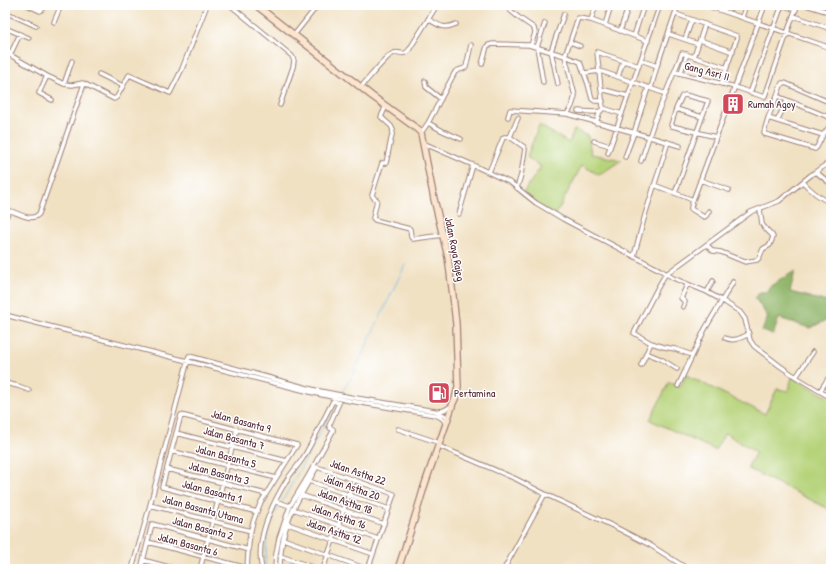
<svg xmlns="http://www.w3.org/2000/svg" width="836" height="574" font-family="'Patrick Hand',sans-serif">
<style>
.green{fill:#b6d379;stroke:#807952}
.forest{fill:#90b569;stroke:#6d6a4a}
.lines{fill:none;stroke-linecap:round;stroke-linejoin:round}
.stream{stroke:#6fbae8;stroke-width:1}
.street-casing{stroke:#9e8077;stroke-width:5.5}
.secondary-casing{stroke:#9e8077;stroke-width:8}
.street{stroke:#fff;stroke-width:3.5}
.secondary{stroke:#fbe5cf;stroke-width:5.5}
.labels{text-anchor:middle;stroke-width:3;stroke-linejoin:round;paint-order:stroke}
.street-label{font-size:11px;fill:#4a1f2b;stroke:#fff}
.poi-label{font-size:11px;fill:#4a1f2b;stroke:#fff;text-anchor:start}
</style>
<rect width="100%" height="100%" fill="#fff"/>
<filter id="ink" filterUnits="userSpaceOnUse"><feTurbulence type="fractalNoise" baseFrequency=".025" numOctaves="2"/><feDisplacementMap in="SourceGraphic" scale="8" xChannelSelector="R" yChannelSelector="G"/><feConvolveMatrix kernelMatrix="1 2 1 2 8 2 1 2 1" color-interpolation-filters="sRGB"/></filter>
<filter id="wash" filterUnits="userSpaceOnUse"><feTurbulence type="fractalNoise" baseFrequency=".012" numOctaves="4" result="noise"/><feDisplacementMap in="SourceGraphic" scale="16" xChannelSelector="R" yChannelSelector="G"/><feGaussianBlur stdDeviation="0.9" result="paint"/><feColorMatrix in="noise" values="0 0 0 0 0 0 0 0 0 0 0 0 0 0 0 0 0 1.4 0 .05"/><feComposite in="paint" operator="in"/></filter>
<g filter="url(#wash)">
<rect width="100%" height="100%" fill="#f1e1c3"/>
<path class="green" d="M539 125 569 143 574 130 588 136 591 154 622 160 599 175 582 165 555 216 522 194 541 167 527 157Z
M686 375 765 414 777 389 788 391 792 377 831 399V510L747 468 756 452 725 433 715 450 650 420 669 382 680 387Z"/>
<path class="forest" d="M795 271 790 292 831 303V318L810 328 779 318 773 335 762 331 768 317 755 298 760 292H768L769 287Z"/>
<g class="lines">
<path class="stream" d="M342 393 352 376 405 265
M282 502 336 403
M265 569 267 534 274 515 280 505"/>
</g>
</g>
<g filter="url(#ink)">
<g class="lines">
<g class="street-casing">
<path id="street" d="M27 5 40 11 43 9 45 5
M230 5 292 56 294 61 293 67 280 105
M504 5 518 17 534 28 535 33 531 45
M705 5 831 48
M782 5 796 10
M806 5 829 12
M5 12 36 26
M676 14 737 36V38L721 84
M794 16 831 29
M742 17 746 5
M428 19C439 25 443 30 456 24
M591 20 596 5
M54 22 61 5
M605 25 611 5
M5 28 29 38
M620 31 629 5
M669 34 698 44
M294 35 318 5
M634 36 644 5
M685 39 692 20
M700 40 733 52
M570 42 580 46
M828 47 831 38
M11 53 20 34
M5 54 10 55 47 76 64 84 72 85 83 83 114 99 117 97 129 75 170 93 182 69 207 5
M565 56 580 62 588 84 592 99 595 101H603
M565 56 575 96 572 106 567 114
M694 57 705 24
M641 60 657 66
M482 64 487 46 489 45 493 44 529 45 565 56 578 18 591 20 648 41
M675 72 735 87 764 97 765 96 797 5
M681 72 687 54
M585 73 600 71 633 82 666 94
M99 74 123 86
M47 76 39 93 52 100
M618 77 623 61
M425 81 426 87 441 99
M543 82 537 47 545 23
M64 84 72 61
M558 84 551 51 564 14
M361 87C369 78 376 69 385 60 387 58 389 55 392 54 399 49 402 58 409 50L437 5
M651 88 657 66 678 5
M601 89 628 96
M750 93 782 5
M777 96 831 118
M831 103 785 83H782L768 118 764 132 765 134 815 149 817 147 823 135 831 124
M386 106 381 117 391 126 393 130 386 163H382L372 195 374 198 377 200 373 218 375 220 410 229 411 237 413 239 443 235
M603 108 622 114
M676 109 702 117
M578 111 594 112 601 111 603 108 597 52 639 66
M508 117 510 110 567 114 650 137 680 146
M768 118 823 135
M777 121 787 101
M428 123 443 131 461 139
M596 123 600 111
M421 133 428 123 455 72C458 69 463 70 466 67L471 45
M510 137 518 118
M594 141 610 146
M423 143 473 165 511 183 536 203 563 219 662 271 673 278 707 292 723 301 740 312 745 319 750 340 754 346 780 366 796 377 831 398
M608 153 660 5
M625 157 634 133 648 88
M641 161 654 122 682 53 727 68
M489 172 503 138 504 137H510L524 147 525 149 521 175 517 188
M816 172 831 184
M700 180 729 190
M803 182C811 191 820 198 831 203
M654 185 693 200 765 5
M675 193 708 101 685 95 682 96 676 109 671 125 672 126 716 137
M693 200 691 207V209L704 217 706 216 709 211
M459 214 473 165
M5 218 9 212 11 211C20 214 31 222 39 214L84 84
M707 245 713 251 721 252 745 262 757 260 759 258 763 249 770 245 773 237 772 235 764 227 762 224 760 209
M634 256 645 215 668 142
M707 292 713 281
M683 307 685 302 681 298 687 285
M5 315 314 393 350 401 435 415C441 417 444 419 446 425
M725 338C734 342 741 338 749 334
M646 353 661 359 677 369
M692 355 675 349 664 347 651 343 634 333 657 289 665 275 751 212 779 201 811 175 831 161
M641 365 651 343
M796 377 813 352
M5 383 18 386 29 390
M678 386 705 329 733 282
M820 391 831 374
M438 411C444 411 447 409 452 405
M398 429 440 443
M176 433 287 461
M439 446 516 479 545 494 617 528 650 545 688 569
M171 451 276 478
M167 469 266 494
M309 481 389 509
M301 495 384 524
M275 501 290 506
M150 505 251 531
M293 509 378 539
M288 524 373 554
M283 539 367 569
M148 542 247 568
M280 556 318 569
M143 560 176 569
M132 569 150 505 189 356 315 390 350 397 435 411 444 415 448 419
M141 569 152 524 249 550
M200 569 237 429
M247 569C248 556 248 542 251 530 253 520 257 511 261 502L297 445 181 415 162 487 257 512
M262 569C255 541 271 506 285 483 290 474 298 466 303 458 314 440 323 420 333 401L339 403 329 426 330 428 333 429V431L307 478 290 506 279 538 276 554 275 569
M280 569C280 549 285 526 294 508 301 494 309 481 317 467L394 494 368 569
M323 569 354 480
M504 569 545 494"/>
</g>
<g class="secondary-casing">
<path id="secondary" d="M256 5 372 96 416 128 421 133 434 199 448 257 453 296 456 324 458 387 455 399 453 403C444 432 433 459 424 487 416 515 407 542 398 569"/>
</g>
<use href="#street" class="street"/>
<use href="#secondary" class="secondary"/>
</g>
</g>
<defs>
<g id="building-square" transform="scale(1.15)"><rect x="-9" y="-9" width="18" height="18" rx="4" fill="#d1495b" stroke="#fff"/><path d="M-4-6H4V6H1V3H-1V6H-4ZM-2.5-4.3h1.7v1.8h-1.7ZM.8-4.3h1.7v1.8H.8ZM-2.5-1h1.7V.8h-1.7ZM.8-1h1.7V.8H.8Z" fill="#fff"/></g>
<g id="fuel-square" transform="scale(1.15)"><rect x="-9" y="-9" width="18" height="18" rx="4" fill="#d1495b" stroke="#fff"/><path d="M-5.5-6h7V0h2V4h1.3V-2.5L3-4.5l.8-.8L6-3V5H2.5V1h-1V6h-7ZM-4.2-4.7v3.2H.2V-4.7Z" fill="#fff"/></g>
</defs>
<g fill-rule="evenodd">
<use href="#building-square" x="733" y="104"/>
<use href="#fuel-square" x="439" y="393"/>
</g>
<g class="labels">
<g class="street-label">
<text transform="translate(707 71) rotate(15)" y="4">Gang Asri II</text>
<text transform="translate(455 249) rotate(79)" y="4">Jalan Raya Rajeg</text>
<text transform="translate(241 421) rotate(15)" y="4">Jalan Basanta 9</text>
<text transform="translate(234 438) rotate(15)" y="4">Jalan Basanta 7</text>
<text transform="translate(226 456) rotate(15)" y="4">Jalan Basanta 5</text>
<text transform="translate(358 472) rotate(19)" y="4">Jalan Astha 22</text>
<text transform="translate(219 473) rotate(15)" y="4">Jalan Basanta 3</text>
<text transform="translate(352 487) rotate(19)" y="4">Jalan Astha 20</text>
<text transform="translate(212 491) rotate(15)" y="4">Jalan Basanta 1</text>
<text transform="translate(345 501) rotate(19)" y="4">Jalan Astha 18</text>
<text transform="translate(203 509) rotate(15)" y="4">Jalan Basanta Utama</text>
<text transform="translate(339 516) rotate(19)" y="4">Jalan Astha 16</text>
<text transform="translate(203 528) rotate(15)" y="4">Jalan Basanta 2</text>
<text transform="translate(334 531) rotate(19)" y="4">Jalan Astha 12</text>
<text transform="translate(188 544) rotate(15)" y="4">Jalan Basanta 6</text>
</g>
<g class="poi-label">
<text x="748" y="108">Rumah Agoy</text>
<text x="454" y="397">Pertamina</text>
</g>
</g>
<rect width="836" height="574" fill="none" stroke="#fff" stroke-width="20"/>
</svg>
